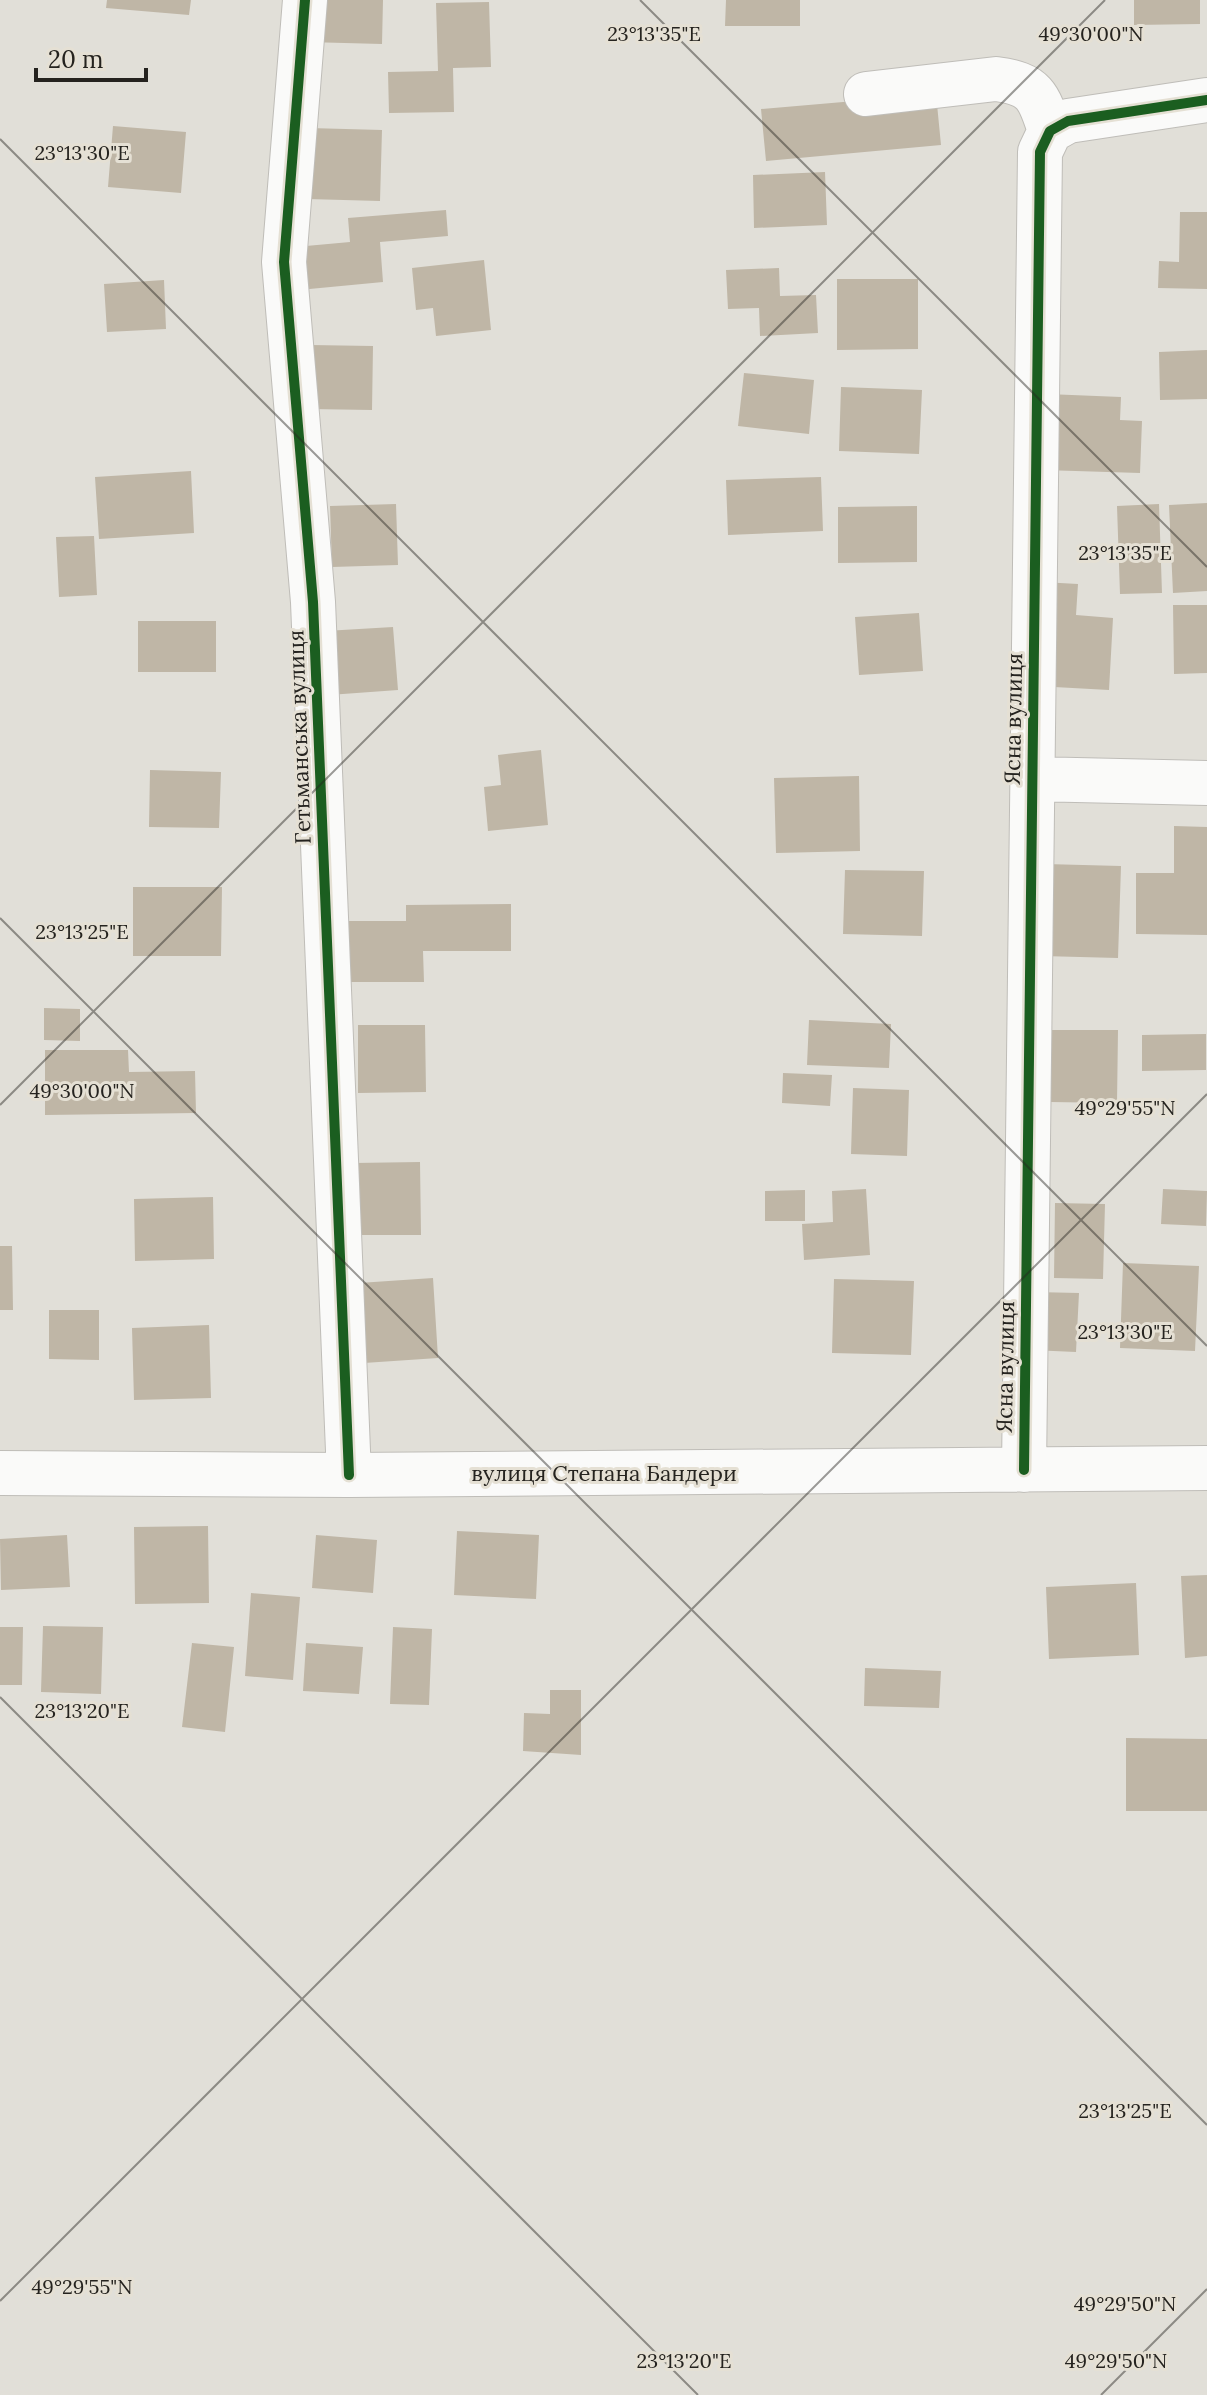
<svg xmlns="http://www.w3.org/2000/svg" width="1207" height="2395" font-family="Lora,serif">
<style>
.building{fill:#bfb6a6}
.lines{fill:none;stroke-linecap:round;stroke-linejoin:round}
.minor-casing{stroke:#bfbdb8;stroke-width:46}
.minor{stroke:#fafaf9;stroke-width:44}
.cycleway-casing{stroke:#e5e0d4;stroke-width:15}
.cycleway{stroke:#1b5e20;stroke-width:10}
.ticks{fill:none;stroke:#25231f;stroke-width:2;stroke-opacity:0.45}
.labels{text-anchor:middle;stroke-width:6;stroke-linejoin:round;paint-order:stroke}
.street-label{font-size:22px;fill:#25231f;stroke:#e5e0d4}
.ticks-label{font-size:20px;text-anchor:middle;fill:#25231f;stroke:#e5e0d4;stroke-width:6;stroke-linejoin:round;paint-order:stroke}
</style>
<rect width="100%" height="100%" fill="#e1dfd8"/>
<path class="building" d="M107 0H191L189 15 106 8Z
M309 0H383L382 44 307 42Z
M726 0H800V26H725Z
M1134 0H1200V24L1134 25Z
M489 2 491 67 453 68 454 112 389 113 388 72 438 71 436 3Z
M936 94 941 145 766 161 761 109Z
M113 126 186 132 181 193 108 187Z
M309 128 382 130 380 201 307 199Z
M825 172 827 225 754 228 753 175Z
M446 210 448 236 380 242 383 282 299 290 295 247 350 242 348 218Z
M1180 212H1207V289L1158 288 1159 261 1179 262Z
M484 260 491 330 436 336 433 308 416 310 412 268Z
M779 268 780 296 816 295 818 333 760 336 759 308 728 309 726 270Z
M837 279H918V349L837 350Z
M164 280 166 329 107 332 104 284Z
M310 345 373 346 372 410 309 409Z
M1207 350V399L1160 400 1159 352Z
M744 373 814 380 809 434 738 426Z
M841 387 922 390 919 454 839 451Z
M1047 394 1121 397 1120 420 1142 421 1140 473 1043 470Z
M191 471 194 533 99 539 95 477Z
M821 477 823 531 728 535 726 480Z
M1207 503V591L1173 593 1169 505Z
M396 504 398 565 332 567 330 506Z
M1159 504 1162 593 1120 594 1117 506Z
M917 506V562L838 563V507Z
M94 536 97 595 59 597 56 537Z
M1042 582 1078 584 1076 615 1113 618 1109 690 1036 686Z
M1173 605H1207V673L1174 674Z
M919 613 923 671 859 675 855 617Z
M138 621H216V672H138Z
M393 627 398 690 329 695 325 631Z
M541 750 548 825 488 831 484 787 501 785 498 755Z
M150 770 221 772 219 828 149 827Z
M859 776 860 851 776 853 774 778Z
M1174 826 1207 827V935L1136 934V873H1174Z
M1045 864 1121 866 1118 958 1042 956Z
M845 870 924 871 922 936 843 934Z
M133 887H222L221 956H133Z
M511 904V951H423L424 982H346L345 921H406V905Z
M44 1008 80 1009V1041L44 1040Z
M809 1020 891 1024 889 1068 807 1065Z
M358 1025H425L426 1092 358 1093Z
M1050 1030H1118L1117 1103 1050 1102Z
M1206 1034V1070L1142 1071V1035Z
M45 1050H128L129 1072 195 1071 196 1113 45 1115Z
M783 1073 832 1075 830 1106 782 1103Z
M853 1088 909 1090 907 1156 851 1154Z
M420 1162 421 1235H355L354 1163Z
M866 1189 870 1255 804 1260 802 1224 833 1222 832 1191Z
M1163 1189 1207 1191 1206 1226 1161 1224Z
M805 1190V1221H765V1191Z
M213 1197 214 1259 135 1261 134 1199Z
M1055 1203 1105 1204 1103 1279 1054 1278Z
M0 1246H12L13 1310H0Z
M1123 1263 1199 1266 1195 1351 1120 1348Z
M433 1278 438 1358 364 1363 359 1283Z
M834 1279 914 1281 911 1355 832 1353Z
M1034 1292 1079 1293 1076 1352 1031 1350Z
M49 1310H99V1360L49 1359Z
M209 1325 211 1398 134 1400 132 1328Z
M208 1526 209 1603 135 1604 134 1527Z
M457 1531 539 1535 536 1599 454 1595Z
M67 1535 70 1587 1 1590 0 1539Z
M316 1535 377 1540 373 1593 312 1588Z
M1207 1575V1656L1185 1658 1181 1576Z
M1136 1583 1139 1655 1049 1659 1046 1587Z
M251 1593 300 1597 293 1680 245 1676Z
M43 1626 103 1627 101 1694 41 1692Z
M0 1627H23L22 1685H0Z
M393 1627 432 1629 429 1705 390 1704Z
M192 1643 234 1647 225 1732 182 1727Z
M306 1643 363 1647 359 1694 303 1691Z
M865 1668 941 1671 939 1708 864 1706Z
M550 1690H581V1755L523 1751 524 1713 550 1714Z
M1126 1738 1207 1739V1811H1126Z"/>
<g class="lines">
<g class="minor-casing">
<path id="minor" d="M305 0 284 262 313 602 349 1475
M866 94 996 79C1035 84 1039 96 1050 131
M1032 779 1207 783
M1024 1470 1040 152 1050 131 1068 121 1207 100
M0 1473 349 1475 1207 1468"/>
</g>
<use href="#minor" class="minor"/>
<g class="cycleway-casing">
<path id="cycleway" d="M305 0 284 262 313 602 349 1475
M1024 1470 1040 152 1050 131 1068 121 1207 100"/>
</g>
<use href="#cycleway" class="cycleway"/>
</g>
<path class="ticks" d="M640 0 1207 567M0 139 1207 1346M0 918 1207 2125M0 1105 1105 0M0 1697 698 2395M0 2301 1207 1094M1101 2395 1207 2289"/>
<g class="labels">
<g class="street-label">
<text transform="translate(1013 719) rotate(-89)" y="8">Ясна вулиця</text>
<text transform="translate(299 737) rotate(-92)" y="8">Гетьманська вулиця</text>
<text transform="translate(1005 1367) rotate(-89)" y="8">Ясна вулиця</text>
<text x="604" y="1481">вулиця Степана Бандери</text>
</g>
</g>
<g class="ticks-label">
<text x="654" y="41">23°13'35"E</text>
<text x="1091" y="41">49°30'00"N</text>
<text x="82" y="160">23°13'30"E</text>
<text x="1125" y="560">23°13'35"E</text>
<text x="82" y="939">23°13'25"E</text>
<text x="82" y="1098">49°30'00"N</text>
<text x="1125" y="1115">49°29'55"N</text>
<text x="1125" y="1339">23°13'30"E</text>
<text x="82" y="1718">23°13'20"E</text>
<text x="1125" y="2118">23°13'25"E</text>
<text x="82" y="2294">49°29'55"N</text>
<text x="1125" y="2311">49°29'50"N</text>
<text x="684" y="2368">23°13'20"E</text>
<text x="1116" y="2368">49°29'50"N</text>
</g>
<path d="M36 68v12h110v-12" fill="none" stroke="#25231f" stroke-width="4"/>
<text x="48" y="68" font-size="24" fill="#25231f" stroke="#e5e0d4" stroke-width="6" paint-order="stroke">20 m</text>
</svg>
